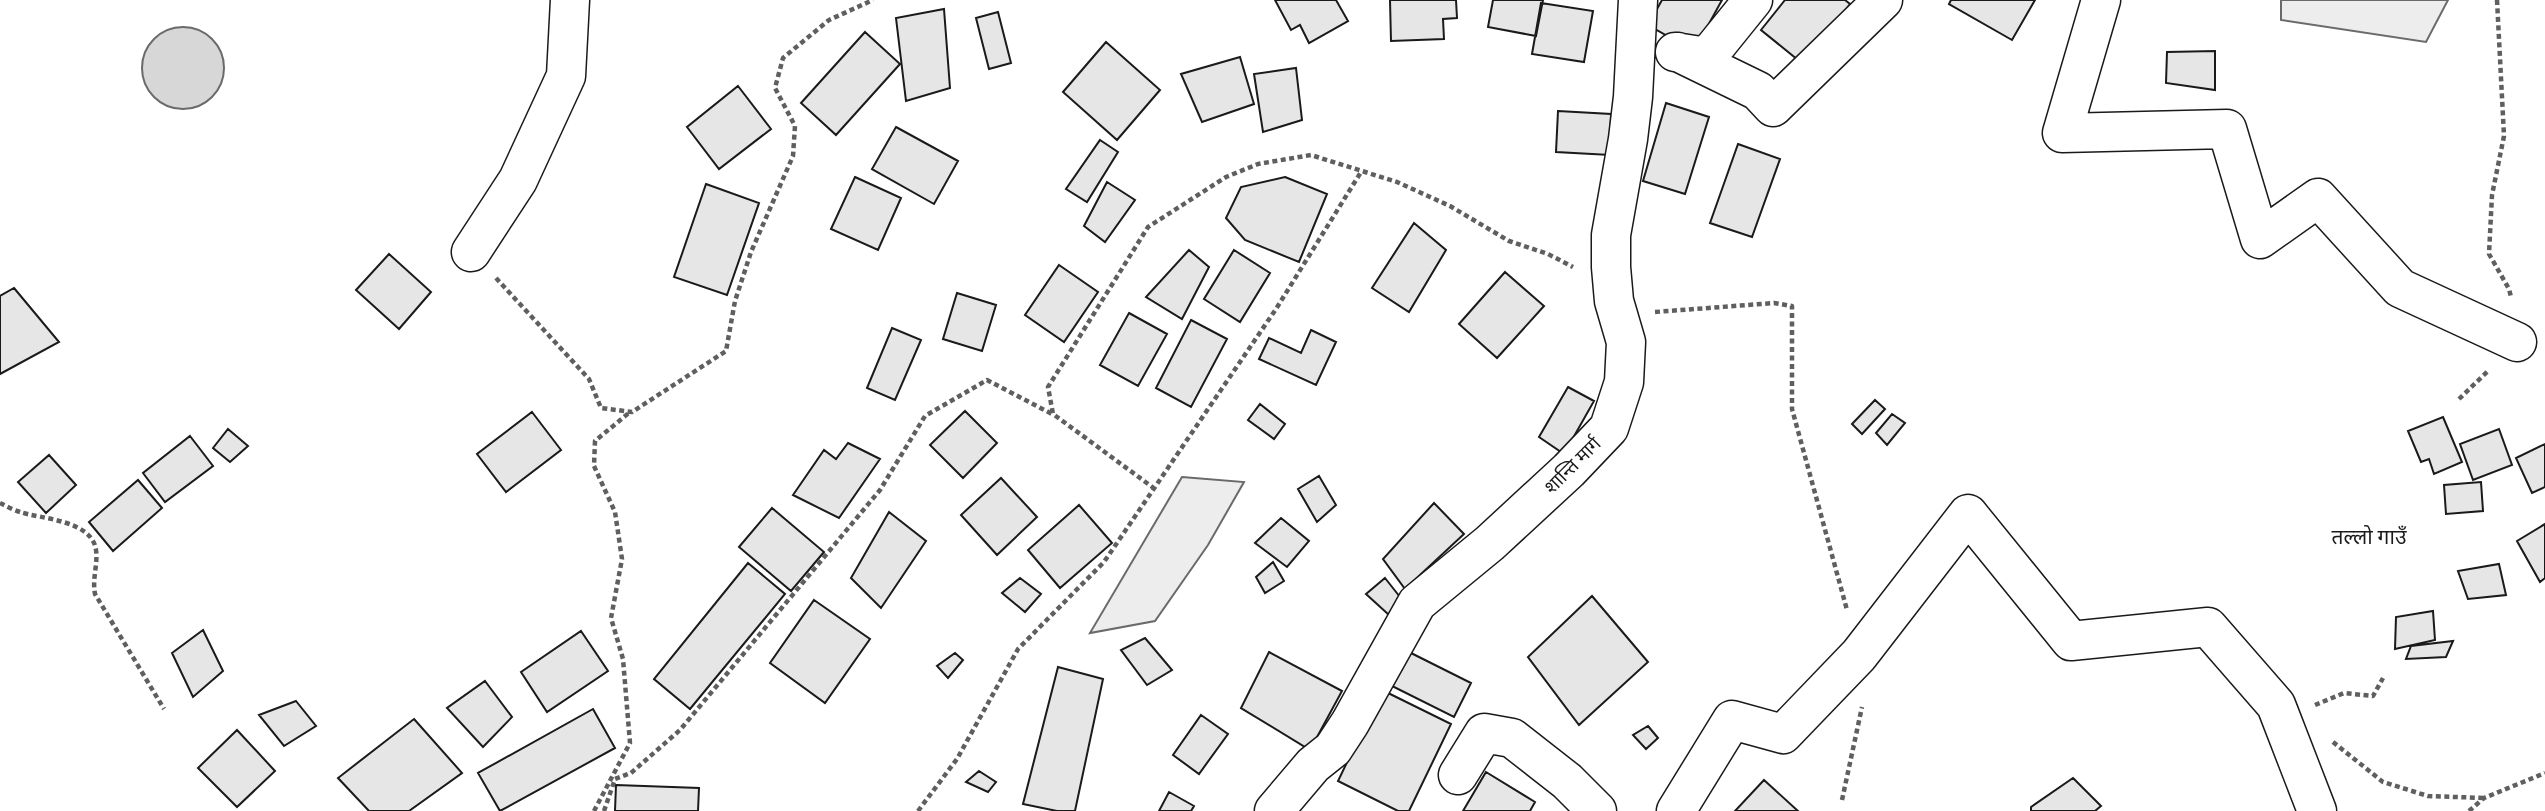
<svg xmlns="http://www.w3.org/2000/svg" width="2545" height="811" font-family="'Source Serif 4','Noto Sans Devanagari',serif">
<style>
.built{fill:#ededed;stroke:#6a6a6a;stroke-width:2}
.water{fill:#d7d7d7;stroke:#6a6a6a;stroke-width:2}
.building{fill:#e6e6e6;stroke:#1a1a1a;stroke-width:2}
.lines{fill:none;stroke-linecap:round;stroke-linejoin:round}
.minor-casing{stroke:#1a1a1a;stroke-width:41}
.path{stroke:#5f5f5f;stroke-width:4.5;stroke-dasharray:5 3.5;stroke-linecap:butt}
.minor{stroke:#fff;stroke-width:38}
.labels{text-anchor:middle;stroke-width:5;stroke-linejoin:round;paint-order:stroke}
.street-label{font-size:19px;fill:#1a1a1a;stroke:#fff}
.neighbourhood-label{font-size:21px;fill:#1a1a1a;stroke:#fff}
</style>
<rect width="100%" height="100%" fill="#fff"/>
<path class="built" d="M2281 0H2448L2426 42 2281 20Z
M1182 477 1244 482 1208 545 1155 621 1090 633Z"/>
<path class="water" d="M142 68a41 41 0 1 1 82 0a41 41 0 1 1-82 0Z"/>
<path class="building" d="M1275 0H1336L1348 21 1309 43 1300 25 1291 30Z
M1390 0H1456L1457 18 1443 19 1444 39 1391 41Z
M1493 0H1543L1536 36 1488 27Z
M1662 0H1722L1694 51 1648 25Z
M1785 0H1845L1850 4 1803 64 1761 30Z
M1951 0H2035L2012 40 1949 4Z
M1541 3 1593 11 1584 62 1532 54Z
M944 9 950 88 906 101 896 18Z
M998 12 1011 63 989 69 976 18Z
M865 32 900 64 836 135 801 103Z
M1106 42 1160 90 1117 140 1063 92Z
M2215 51V90L2166 83 2167 52Z
M1240 57 1254 104 1202 122 1181 74Z
M1296 68 1302 120 1263 132 1254 74Z
M738 86 771 129 719 169 687 127Z
M1666 103 1709 117 1685 194 1643 181Z
M1558 111 1611 114 1610 155 1556 152Z
M896 127 958 161 934 204 872 169Z
M1100 140 1118 152 1087 202 1066 189Z
M1738 144 1780 159 1752 237 1710 223Z
M855 177 901 198 878 250 831 229Z
M1285 177 1327 194 1299 262 1245 240 1226 218 1241 187Z
M1107 182 1135 200 1105 242 1084 226Z
M706 184 759 203 727 295 674 277Z
M1414 223 1446 250 1409 312 1372 288Z
M1189 250 1209 267 1182 319 1146 297Z
M1234 250 1270 273 1240 322 1204 299Z
M389 254 431 292 399 329 356 290Z
M1059 265 1098 292 1064 342 1025 315Z
M1505 272 1544 306 1497 358 1459 324Z
M14 288 59 342 0 374V296Z
M957 293 996 305 982 351 943 339Z
M1129 313 1167 334 1138 386 1100 365Z
M1191 320 1227 339 1191 407 1156 388Z
M892 328 921 340 895 400 867 388Z
M1311 330 1336 342 1316 385 1259 359 1269 338 1301 353Z
M1568 387 1594 401 1564 454 1539 437Z
M1875 400 1885 409 1862 434 1852 424Z
M1260 404 1285 424 1274 439 1248 420Z
M965 411 997 443 963 478 930 445Z
M532 412 561 450 506 492 477 454Z
M1892 414 1905 423 1887 445 1876 433Z
M2443 417 2462 462 2434 474 2429 459 2421 462 2408 431Z
M228 429 248 446 230 462 213 448Z
M2499 429 2512 465 2473 480 2460 444Z
M190 436 213 466 165 502 143 473Z
M848 443 880 459 839 518 793 495 824 450 836 459Z
M2545 444V487L2532 493 2516 458Z
M49 455 76 485 46 513 18 482Z
M1319 476 1336 505 1317 522 1298 489Z
M1001 478 1037 517 997 555 961 515Z
M138 480 162 508 113 551 89 522Z
M2481 482 2483 511 2446 514 2444 485Z
M1434 503 1464 534 1405 589 1383 559Z
M1079 505 1112 543 1060 588 1028 550Z
M772 508 824 552 791 591 739 547Z
M889 512 926 541 881 608 851 578Z
M1281 518 1309 541 1287 567 1255 543Z
M2545 524V578L2540 582 2517 541Z
M1273 562 1284 581 1265 593 1256 577Z
M748 563 785 594 690 709 654 679Z
M2499 564 2506 595 2468 599 2458 571Z
M1020 578 1041 594 1025 612 1002 593Z
M1385 578 1400 597 1389 615 1366 594Z
M1592 596 1648 662 1579 725 1528 657Z
M814 600 870 639 825 703 770 663Z
M2433 611 2435 640 2395 649 2396 617Z
M203 630 223 671 193 697 172 653Z
M581 631 608 671 547 712 521 672Z
M1145 638 1172 670 1147 685 1121 650Z
M2453 641 2446 657 2406 659 2411 646Z
M1269 652 1342 691 1310 750 1241 708Z
M1409 652 1471 683 1454 717 1392 686Z
M955 653 963 660 948 678 937 666Z
M1058 667 1103 679 1075 811H1057L1023 804Z
M485 681 512 717 483 747 447 708Z
M1382 690 1451 724 1409 811H1398L1338 781Z
M296 701 316 726 284 746 259 715Z
M593 709 615 748 500 811 478 773Z
M1201 715 1228 734 1199 774 1173 755Z
M414 719 462 773 409 811H369L338 778Z
M1648 726 1658 738 1646 749 1633 735Z
M237 730 275 771 237 807 198 768Z
M979 771 996 782 988 792 966 782Z
M1486 772 1535 802 1530 811H1463Z
M2073 778 2101 806 2095 811H2031V807Z
M1764 780 1798 811H1735Z
M616 785 699 788 698 811H615Z
M1169 792 1194 806 1191 811H1159Z"/>
<g class="lines">
<g class="minor-casing">
<path id="minor" d="M2101 0 2062 133 2227 129 2260 239 2318 198 2400 288 2517 342
M1675 52 1707 57 1753 0
M1678 52 1758 91 1773 107 1883 0
M471 252 518 180 566 76 570 0
M1458 775 1484 733 1512 738 1567 781 1597 811
M1274 811 1313 765 1333 749 1350 723 1417 603 1490 543 1569 470 1609 428 1624 382 1626 342 1614 301 1611 267V235L1628 139 1633 97 1638 0
M1676 811 1732 720 1783 734 1859 655 1968 514 2071 641 2208 627 2276 705 2317 811"/>
</g>
<path class="path" d="M2497 0 2504 136 2492 195 2489 254 2509 289 2511 297
M496 278 589 379 601 408 632 412 726 351 735 301 751 252 793 156 795 126 775 88 783 58 829 20 873 0
M1655 312 1774 303 1792 306V409L1847 610
M2459 399 2489 370
M1155 489 1053 414 1048 387 1148 227 1226 177 1258 164 1311 155 1397 182 1450 206 1509 241 1548 254 1573 267
M0 503C6 506 13 510 20 512 41 519 92 520 96 550 98 565 92 578 95 594L164 709
M2315 705 2344 693 2373 696 2383 678
M2333 742 2383 782 2428 796 2484 798
M1842 800 1862 707
M594 811 630 743 623 659 611 618 622 559 615 512 594 466 595 441 630 412
M604 811 615 779 631 773 680 730 880 490 925 416 987 380 1052 414
M918 811 957 759 1018 649 1104 562 1276 309 1361 172
M2469 811 2484 798 2545 773"/>
<use href="#minor" class="minor"/>
</g>
<g class="labels">
<g class="street-label">
<text transform="translate(1572 465) rotate(-45)" y="7">शान्ति मार्ग</text>
</g>
<g class="neighbourhood-label">
<text x="2369" y="544">तल्लो गाउँ</text>
</g>
</g>
</svg>
